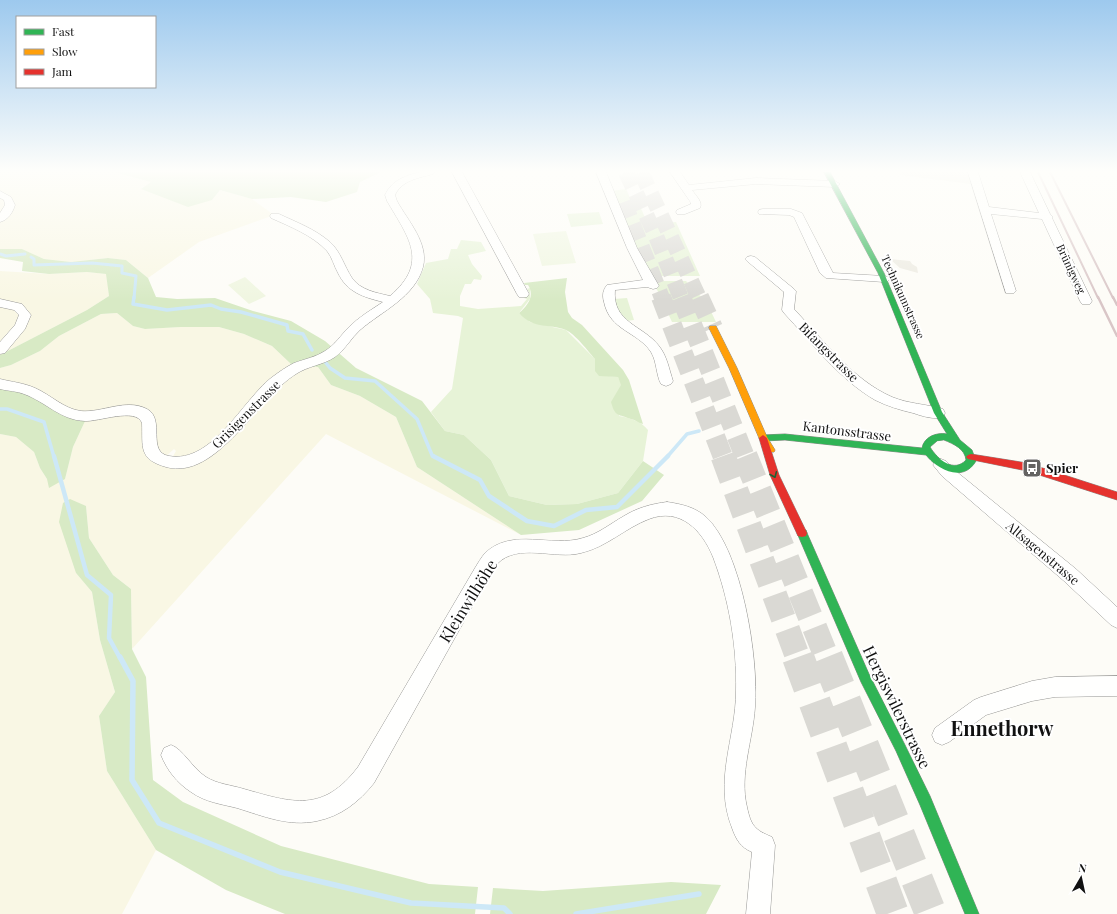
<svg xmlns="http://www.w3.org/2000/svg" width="1117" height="914" font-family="'Playfair Display',serif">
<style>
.farmland{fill:#f9f7e4}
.green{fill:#e7f3d7}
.forest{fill:#d8eac5}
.pitch{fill:#f0f6e1}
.plaza{fill:#edebe2}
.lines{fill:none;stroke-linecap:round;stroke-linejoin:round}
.stream-far3{stroke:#cde8f7;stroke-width:3}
.stream-far2{stroke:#cde8f7;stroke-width:3.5}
.stream-far1{stroke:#cde8f7;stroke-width:4.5}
.stream{stroke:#cde8f7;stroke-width:5.5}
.primary-tunnel-far1{stroke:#dad9d4;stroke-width:16;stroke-dasharray:16 8;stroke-linecap:butt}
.primary-tunnel{stroke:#dad9d4;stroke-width:20;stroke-dasharray:20 10;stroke-linecap:butt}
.highway-tunnel-far3{stroke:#dad9d4;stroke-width:16;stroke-dasharray:16 8;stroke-linecap:butt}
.highway-tunnel-far2{stroke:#dad9d4;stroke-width:20;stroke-dasharray:20 10;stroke-linecap:butt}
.highway-tunnel-far1{stroke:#dad9d4;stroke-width:25;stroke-dasharray:25 12;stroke-linecap:butt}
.highway-tunnel{stroke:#dad9d4;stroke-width:32;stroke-dasharray:32 16;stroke-linecap:butt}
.street-casing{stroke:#979795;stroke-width:1}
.fast-casing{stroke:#8e8d8b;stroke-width:1}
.slow-casing{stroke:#8e8d8b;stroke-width:1}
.jam-casing{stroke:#8e8d8b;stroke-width:1}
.street{fill:#fffffe;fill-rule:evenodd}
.fast{fill:#30b455;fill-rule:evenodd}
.slow{fill:#ff9f0a;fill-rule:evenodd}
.jam{fill:#e5322d;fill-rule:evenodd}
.rail-far1{stroke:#d9c6c7;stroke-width:2}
.rail{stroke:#d9c6c7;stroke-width:2.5}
.oneway{stroke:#206233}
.labels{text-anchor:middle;stroke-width:4;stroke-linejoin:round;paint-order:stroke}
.far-street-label{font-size:11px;fill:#111;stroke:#fff}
.street-label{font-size:13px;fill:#111;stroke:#fff}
.poi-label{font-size:13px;font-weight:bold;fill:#111;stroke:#fff;text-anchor:start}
.near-street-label{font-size:16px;fill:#111;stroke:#fff}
.near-district-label{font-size:20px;font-weight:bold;fill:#111;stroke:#fff}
</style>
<rect width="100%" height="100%" fill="#fdfcf7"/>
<path class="farmland" d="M0 172H114L152 182 141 188 212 200 220 190 252 199 274 215 199 242 148 278 126 260 108 258 71 262 44 259 22 249H0Z
M0 271 49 274 87 272 107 274 109 296 87 310 0 355Z
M117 313 133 326 145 329 181 327H219L244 334 272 346 291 364H298L215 442 199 454 172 458 176 451 174 449 165 457 157 455 151 413 80 414 0 381V368L11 365 40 351 59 336 101 314Z
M307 365 318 367 331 385 360 396 396 417 417 467 521 535 326 434 132 649 131 589 113 575 89 538 86 506 76 573 92 592 100 640 115 692 99 716 107 771 156 850 122 914H0V434L16 437 34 452 40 468 47 479H65L73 447 86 419 124 412 142 416 151 458 195 461 278 383Z"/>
<path class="green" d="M626 189 632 202H638L648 224 676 222 700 276H650L611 191Z
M599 212 603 224 571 227 567 214Z
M461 240 481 242 486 251 468 255 472 264 482 276 481 280 474 279 471 284H465L460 296V306L478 309 521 306 527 299 524 298 530 294 527 289 530 288V299L519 313 530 322 566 330 595 359 599 375 618 377 622 385 619 416C630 418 641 421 648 430L643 461 618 493 577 504 547 505 509 496 491 460 464 435 445 431 431 412 452 389 463 318 458 316 433 313 430 299 417 284 426 263 448 259 451 249H457Z
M653 281H686L707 303 716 322H672Z
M627 298 634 320 626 321 617 310 614 299Z"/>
<path class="forest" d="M114 172H381L360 182 357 192 326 202 291 197 252 199 220 190 212 200 188 207 141 189 151 182Z
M0 249H22L44 259 71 262 108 258 126 260 148 278 156 297 177 299 215 298 253 311 291 321 325 341 356 368 422 401 445 431 464 435 491 460 509 496 547 505 577 504 618 493 643 461 664 475 642 501 579 530 521 535 417 467 396 417 360 396 331 385 318 367 291 364 272 346 244 334 219 327H181L145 329 133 326 117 313 101 314 59 336 40 351 11 365 0 368V355L87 310 109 296 106 274 87 272 49 274 22 271 23 262 0 258Z
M567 278 565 292 568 312 572 318 582 325 623 370 629 380 643 424C638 423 636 420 631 419 618 414 615 417 611 402L621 385 618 377 599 376 595 371V359C588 351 575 334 566 330 548 323 534 330 519 313 528 305 535 296 528 285H525L524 283Z
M0 386 17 389 86 419 73 447 65 479 49 488 47 479 40 468 34 452 16 437 0 434Z
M70 499 86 506 89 538 113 575 131 589 132 649 146 677 153 780 183 802 281 846 429 884 478 887 475 914H285L226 890 156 850 107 771 99 716 115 692 100 640 92 592 76 573 59 522 63 503Z
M671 882 721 885 706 914H490L493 888 543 891Z"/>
<path class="pitch" d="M566 231 576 263 542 266 533 234Z
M245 277 266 296 249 304 228 285Z"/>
<path class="plaza" d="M899 172H967L971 184 900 175Z
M890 259 910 261 912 264 917 267 918 273 900 268Z"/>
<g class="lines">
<path class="stream-far3" d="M0 254 6 256 25 254
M31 257 34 259V265L92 263 122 266V273L136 276 134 298"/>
<path class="stream-far2" d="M134 297 133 304 167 310 211 305 221 309 241 312 287 325 288 331 303 334 312 350
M326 363 330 368 345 378 375 381 417 419 432 455 435 457
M0 409H7L44 422 54 457
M667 457 687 434 699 431"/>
<path class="stream-far1" d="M54 456 87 575 111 595 109 638 120 658
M433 456 480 480 489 496 527 521 554 526 586 510 617 507 668 456"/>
<path class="stream" d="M120 657 133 681 132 780 159 823 280 872 411 903 504 908 510 914
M576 914 699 894"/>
<path class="primary-tunnel-far1" d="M641 172 699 298"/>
<path class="primary-tunnel" d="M699 297 713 328"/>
<path class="highway-tunnel-far3" d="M626 172 656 236 681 298
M624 202 662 298"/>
<path class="highway-tunnel-far2" d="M661 297 723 457
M681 297 745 457"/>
<path class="highway-tunnel-far1" d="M723 456 798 658
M745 456 827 658"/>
<path class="highway-tunnel" d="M798 657 893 914
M827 657 931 914"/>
<g class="street-casing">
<path id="street" d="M420 172H435L433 174C419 178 402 180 395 195L397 201C408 221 429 243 423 267 415 297 382 311 360 330 351 338 345 350 335 357 323 365 308 366 296 374 258 397 217 481 166 467 138 459 143 447 142 423 136 407 98 422 85 421 60 420 46 402 24 394 17 391 8 391 0 389V379C12 382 24 383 35 388 51 395 64 409 81 411 102 413 126 398 147 409 166 419 146 452 169 456 212 464 243 400 271 378 279 372 286 367 294 363 305 359 316 357 325 351 335 345 341 335 349 327 359 317 371 310 383 302 363 297 347 292 338 273 334 266 332 257 327 251 312 235 291 227 271 218L270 216 271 214H279C296 222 315 229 330 242 341 252 344 266 352 278 360 290 377 293 390 296 430 262 408 237 387 201L385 195C392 180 405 176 420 172Z
M452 172H462L529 294 527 297H519L517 294Z
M596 172H606L637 248 659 286 657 288 653 289 647 287 615 290C612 323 643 325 659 346 667 356 669 369 673 381L671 384 666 386 661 384C656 375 657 362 651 352 637 331 610 331 604 302 602 295 603 290 607 285L643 280 627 248Z
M670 172H680L689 185 756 178 835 181 840 184 835 187 756 184 692 190C696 196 703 202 700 208L685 214H677L676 212 677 210 691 204V203Z
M968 172H978L989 207 1039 213 1020 172H1030L1050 214 1053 217 1052 218 1092 301 1090 304H1082L1080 301 1042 219 991 214 1016 291 1014 293H1006Z
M0 191 11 197 15 205C13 212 8 220 0 222V213L5 205 4 200 0 198Z
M763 209H791L802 213 833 273 884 276 888 277 890 279 888 281 884 282 826 278 820 273 794 217 789 215 759 214 758 212 759 210Z
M751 256 755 257 794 289 796 291 794 309C823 340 853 380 892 397 909 404 926 404 943 409L945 413 943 417C934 420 922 416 913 413 900 410 887 406 875 400 839 379 812 343 784 313L782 310 784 292 747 261 745 259 747 257Z
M0 299 22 304 31 315 25 329 5 353 0 354V342L15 325 19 315 14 310 0 307Z
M941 459 946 461 952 468 1076 569 1117 607V628L1111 625 1064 581 942 476 933 465 936 461Z
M667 502C681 504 695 507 706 517 742 550 759 660 755 707 753 740 739 774 747 807 751 826 755 830 772 837L775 845 770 914H746L752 852C740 847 736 839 732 828 713 780 736 738 736 691 737 646 729 599 713 557 702 530 680 507 649 519 625 528 607 547 581 553 555 560 518 542 497 564 493 569 490 574 487 580L374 783C359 802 341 816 317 821 289 827 263 816 237 808 221 804 205 802 191 792 177 783 167 770 161 755L164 748 171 745C183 749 192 768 206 777 217 784 231 785 244 789 293 803 323 813 358 767L475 568C478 563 481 558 485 553 513 527 551 548 583 538 598 534 610 524 624 516 637 508 651 504 667 502Z
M1117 676V696L1055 697 1032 701 986 715 949 742 942 745 935 742 932 735 935 728 974 700 981 697 1032 681 1055 677Z"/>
</g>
<g class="fast-casing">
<path id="fast" d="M824 172H830L884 273 942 412 960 440 972 450 976 461C963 483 938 470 926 455L785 440 763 441 759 438 763 435 785 434 922 448C924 437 936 432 947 434L934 413 878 273ZM944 440C954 444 965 449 966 460 954 473 938 460 930 447L937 441Z
M802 529 806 530 807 533 869 674 904 743 930 796 979 914H965L920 805 896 751 861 682 797 533 798 530Z"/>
</g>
<g class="slow-casing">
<path id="slow" d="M710 326H716L737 368 767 437 775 450 774 452H768L759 438 729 368 709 328Z"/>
</g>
<g class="jam-casing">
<path id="jam" d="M763 435 767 438 779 475 807 533 806 536 802 537 798 536 770 475 759 438Z
M971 454 1027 463 1117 492V500L1027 471 968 459 966 457 968 455Z"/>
</g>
<use href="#street" class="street"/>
<use href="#fast" class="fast"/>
<use href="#slow" class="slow"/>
<use href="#jam" class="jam"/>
<path class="rail-far1" d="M1038 172 1098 298
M1050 172 1113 298"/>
<path class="rail" d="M1098 297 1117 336
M1113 297 1117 305"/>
</g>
<defs><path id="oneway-chevron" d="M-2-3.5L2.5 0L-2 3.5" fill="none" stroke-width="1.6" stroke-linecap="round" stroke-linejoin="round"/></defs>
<use class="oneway" href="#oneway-chevron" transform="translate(774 475) rotate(67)"/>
<linearGradient id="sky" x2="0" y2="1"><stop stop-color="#9dc9ee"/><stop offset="0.57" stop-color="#fefefb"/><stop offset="1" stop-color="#fefefb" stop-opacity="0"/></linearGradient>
<rect width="1117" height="300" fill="url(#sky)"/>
<defs>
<g id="bus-square" transform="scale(1)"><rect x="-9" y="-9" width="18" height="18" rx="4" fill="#646362" stroke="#fff"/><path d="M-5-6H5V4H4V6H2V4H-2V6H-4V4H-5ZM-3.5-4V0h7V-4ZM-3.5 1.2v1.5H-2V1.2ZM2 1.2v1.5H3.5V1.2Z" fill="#fff"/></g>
</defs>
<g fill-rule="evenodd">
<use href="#bus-square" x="1032" y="468"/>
</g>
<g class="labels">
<g class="far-street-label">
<text transform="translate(1071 269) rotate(65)" y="4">Brünigweg</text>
<text transform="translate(903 297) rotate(66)" y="4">Technikumstrasse</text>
</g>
<g class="street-label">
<text transform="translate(829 352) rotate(45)" y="5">Bifangstrasse</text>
<text transform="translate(246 414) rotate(-45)" y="5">Grisigenstrasse</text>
<text transform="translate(847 431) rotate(7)" y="5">Kantonsstrasse</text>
<text transform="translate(1043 553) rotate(40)" y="5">Altsagenstrasse</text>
</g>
<g class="poi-label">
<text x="1046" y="473">Spier</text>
</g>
<g class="near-street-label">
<text transform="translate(468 601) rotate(-58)" y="6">Kleinwilhöhe</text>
<text transform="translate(897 707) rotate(64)" y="6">Hergiswilerstrasse</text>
</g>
<g class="near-district-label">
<text x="1002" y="736">Ennethorw</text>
</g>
</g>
<rect x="16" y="16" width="140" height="72" fill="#ffffff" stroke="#a0a0a0"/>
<rect x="24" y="29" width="20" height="6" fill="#30b455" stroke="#a0a0a0"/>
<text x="52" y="36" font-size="12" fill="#111111">Fast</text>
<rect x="24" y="49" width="20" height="6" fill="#ff9f0a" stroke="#a0a0a0"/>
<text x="52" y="56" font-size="12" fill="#111111">Slow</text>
<rect x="24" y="69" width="20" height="6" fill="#e5322d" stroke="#a0a0a0"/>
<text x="52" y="76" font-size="12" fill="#111111">Jam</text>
<g transform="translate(1081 878) rotate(9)" stroke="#ffffff" stroke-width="3" paint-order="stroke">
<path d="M0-3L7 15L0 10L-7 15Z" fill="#111111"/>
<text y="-6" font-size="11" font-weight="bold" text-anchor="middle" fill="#111111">N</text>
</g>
</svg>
